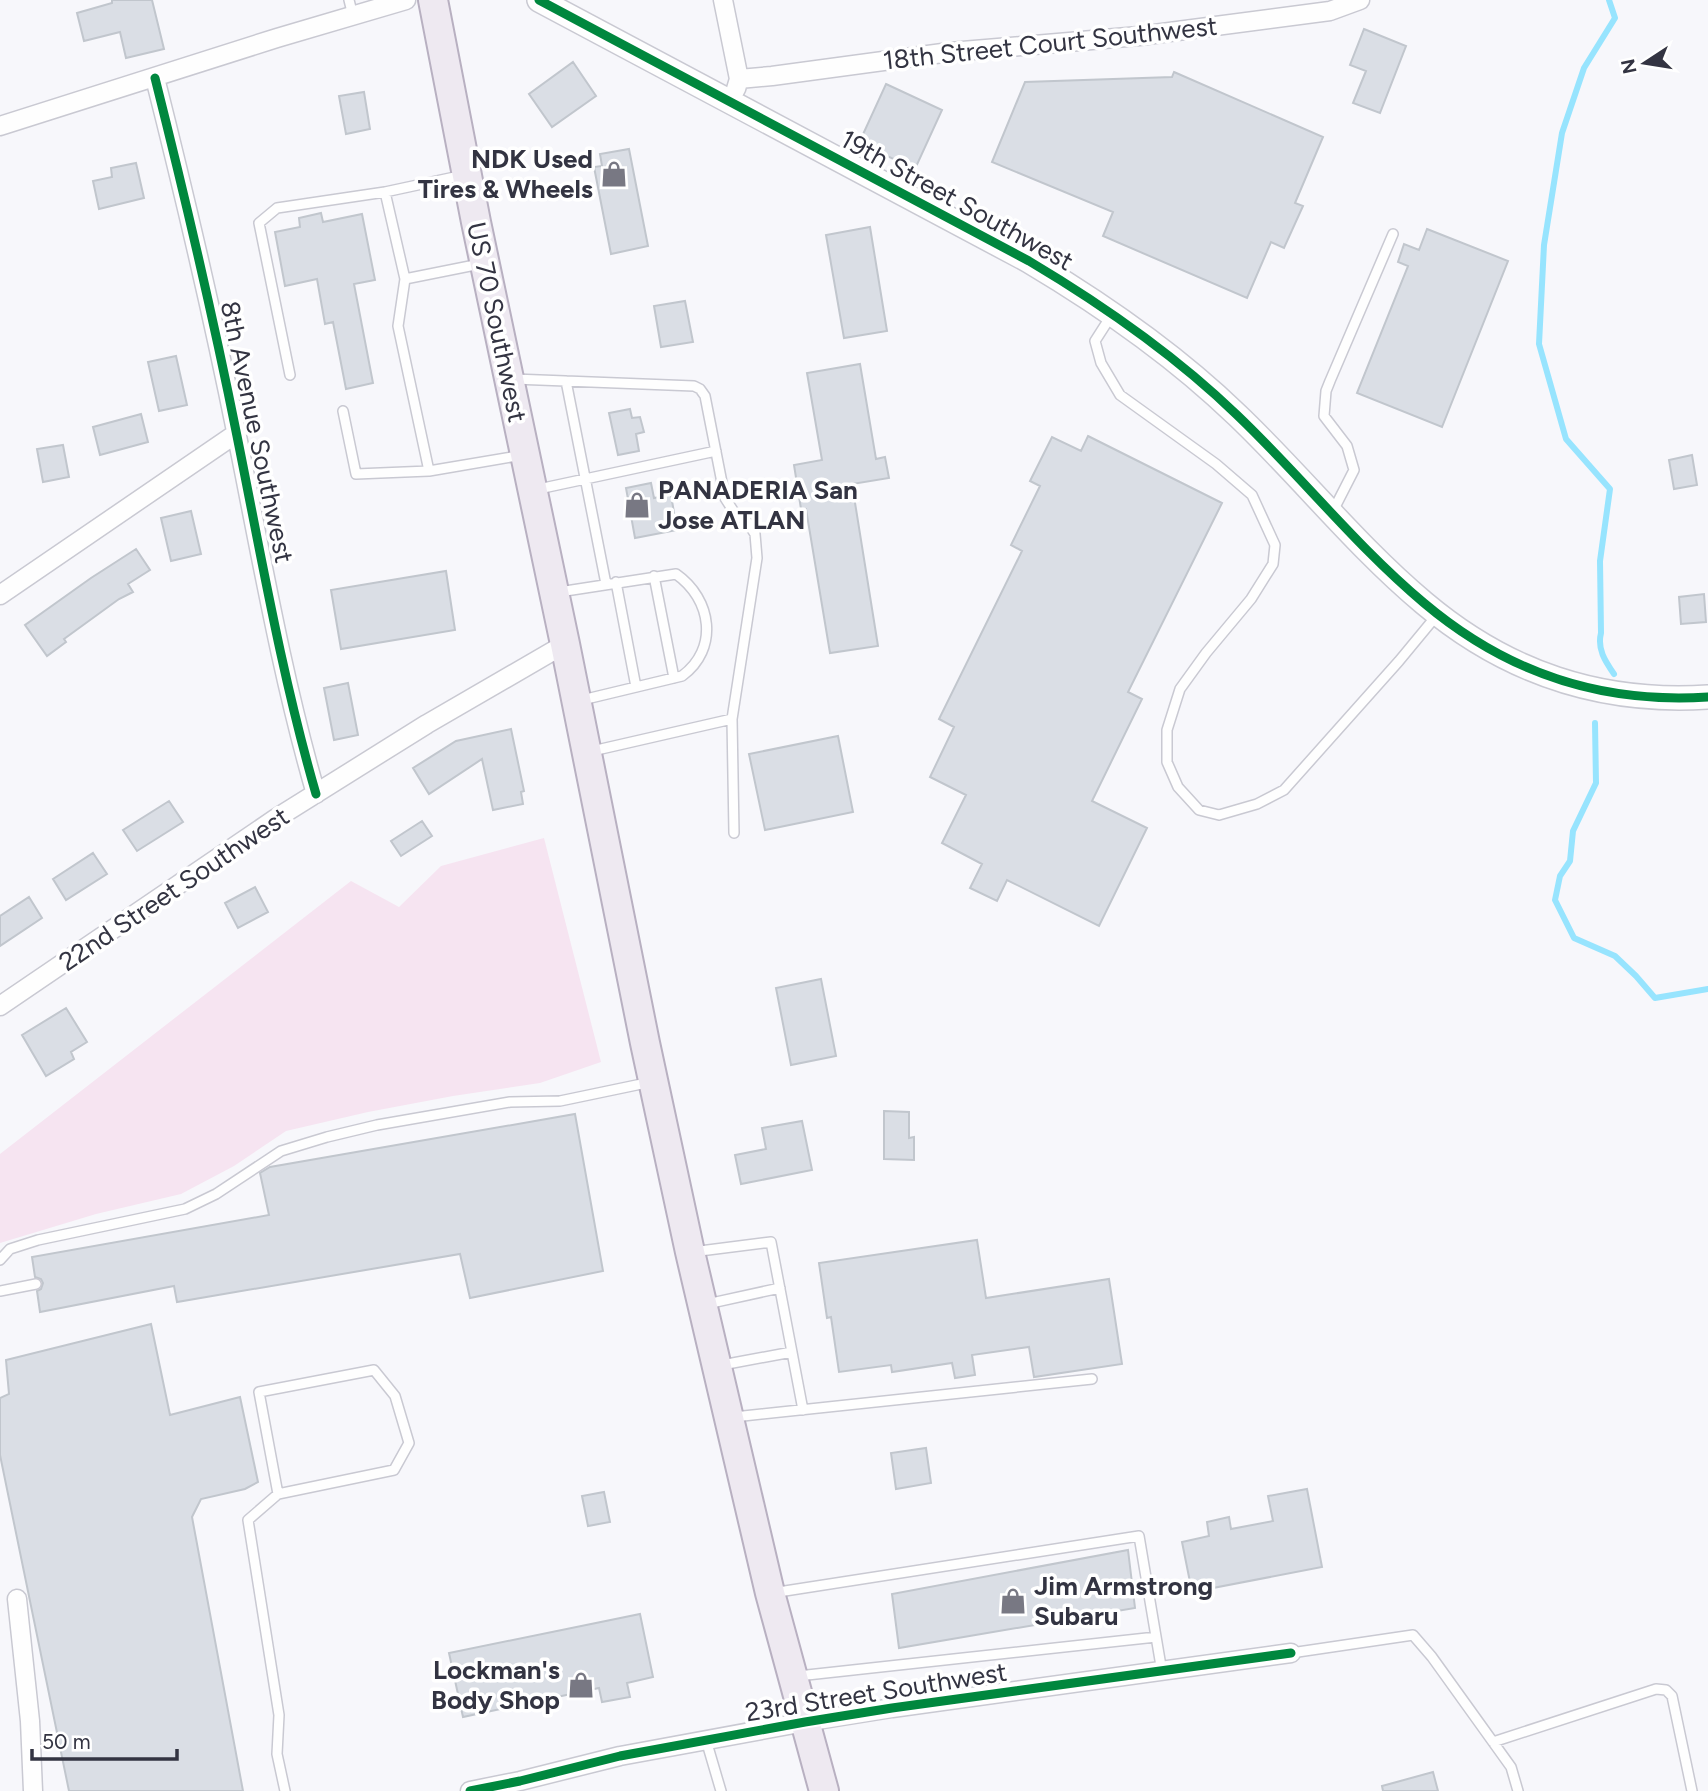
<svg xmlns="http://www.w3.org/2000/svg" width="1708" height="1791" font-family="Figtree,sans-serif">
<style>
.green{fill:#f6e4f1}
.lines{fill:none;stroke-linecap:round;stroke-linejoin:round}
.stream{stroke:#97e4fe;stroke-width:6}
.building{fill:#dadee5;stroke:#c1c6cd;stroke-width:2}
.service-casing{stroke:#c9c9d2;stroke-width:12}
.minor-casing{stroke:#c9c9d2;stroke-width:21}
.tertiary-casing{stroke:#c9c9d2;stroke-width:26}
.primary-casing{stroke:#b8b0c1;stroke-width:32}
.service{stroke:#fefefe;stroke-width:9}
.minor{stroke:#fefefe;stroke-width:18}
.tertiary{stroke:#fefefe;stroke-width:23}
.primary{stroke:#eee9f1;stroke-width:28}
.cycleway-casing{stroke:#fff;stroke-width:13}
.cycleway{stroke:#00873e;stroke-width:9}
.labels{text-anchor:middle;stroke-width:7;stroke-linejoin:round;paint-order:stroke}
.street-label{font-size:26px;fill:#333442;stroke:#fff}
.poi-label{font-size:26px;font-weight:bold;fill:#333442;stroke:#fff;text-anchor:end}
</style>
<rect width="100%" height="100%" fill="#f7f7fb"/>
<path class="green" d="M544 838 601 1062 540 1083 453 1096 368 1112 286 1131 234 1166 181 1194 96 1214 0 1243V1154L351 881 399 907 441 866Z"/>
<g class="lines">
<path class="stream" d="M1609 0 1615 18 1584 68 1562 133 1544 245 1539 344 1566 439 1610 489 1600 561 1601 633C1597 649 1605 661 1614 674
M1595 723 1596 783 1573 831 1570 861 1560 876 1555 900 1574 938 1615 956 1636 976 1655 998 1708 989"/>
</g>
<path class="building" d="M112 0H152L164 49 126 58 120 32 84 41 77 13 112 3Z
M1364 29 1406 46 1380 113 1353 103 1366 71 1350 65Z
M573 62 596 96 552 127 529 94Z
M1174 72 1323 137 1295 203 1303 206 1284 248 1271 242 1247 298 1103 236 1113 212 992 162 1025 82 1172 77Z
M886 84 942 110 915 169 859 143Z
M364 92 370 129 346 134 339 96Z
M629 149 648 246 611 254 594 167 602 166 600 154Z
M136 163 144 198 99 209 93 181 112 177 111 168Z
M321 213 323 222 362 214 375 280 354 284 373 383 346 389 333 322 325 324 317 279 285 286 275 232 300 227 299 218Z
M870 227 887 331 844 338 826 235Z
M1427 229 1508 261 1442 427 1357 393 1408 266 1398 262 1404 244 1419 250Z
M685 301 693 342 661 347 654 306Z
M176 356 187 405 159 411 148 362Z
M860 364 876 459 885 457 889 478 852 484 878 646 830 653 806 509H801L794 465 822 460 807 373Z
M630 409 632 418 640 417 644 432 636 434 639 451 618 455 609 413Z
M141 414 148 442 100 455 93 427Z
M1088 436 1222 503 1128 692 1142 699 1092 801 1147 828 1099 926 1007 880 997 901 970 888 982 864 942 843 966 795 930 777 954 727 939 719 1022 551 1011 545 1040 486 1030 481 1052 437 1081 451Z
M63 445 69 477 43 482 37 449Z
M1692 455 1697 485 1674 489 1669 460Z
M651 483 654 498 671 495 677 530 635 538 626 488Z
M191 511 201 554 171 561 161 518Z
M136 549 150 570 128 584 133 592 119 599 64 639 66 642 47 656 25 625 91 578Z
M446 571 455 630 341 649 331 590Z
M1704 594 1706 622 1681 624 1679 597Z
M348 683 358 735 334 740 324 688Z
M511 729 524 791 521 792 523 804 493 810 482 759 429 794 413 768 456 741Z
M838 736 853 812 765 830 749 754Z
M169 801 183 822 137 851 123 830Z
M422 821 432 836 401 856 391 841Z
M93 853 107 874 66 900 53 879Z
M255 887 268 912 238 928 225 903Z
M29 897 42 918 0 946V916Z
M821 979 836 1056 791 1065 776 988Z
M66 1008 87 1042 71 1052 74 1059 46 1076 22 1035Z
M884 1111 909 1112V1138L914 1137V1160L884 1159Z
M575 1114 603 1271 470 1298 460 1254 177 1302 174 1286 40 1312 37 1291 41 1289 43 1283 41 1279 35 1277 32 1257 269 1215 260 1173 270 1167Z
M802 1121 812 1170 741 1184 735 1155 766 1149 762 1128Z
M977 1240 986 1298 1109 1279 1122 1364 1034 1377 1029 1347 972 1355 975 1375 955 1378 952 1363 892 1372 891 1365 839 1372 831 1317 827 1318 819 1263Z
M151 1324 170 1415 240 1397 258 1482 245 1489 201 1499 192 1517 243 1791H69L0 1455V1398L9 1394 6 1360Z
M926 1448 931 1483 896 1489 891 1453Z
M1307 1489 1322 1567 1192 1592 1182 1542 1209 1536 1207 1522 1229 1517 1231 1529 1273 1521 1268 1496Z
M604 1492 610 1522 588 1526 582 1496Z
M1128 1550 1135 1608 899 1648 892 1594Z
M640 1614 653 1677 627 1683 630 1697 602 1702 599 1688 463 1717 449 1653Z
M1433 1772 1438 1791H1383L1382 1786Z"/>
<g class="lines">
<g class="service-casing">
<path id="service" d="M349 0 353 16
M480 264 405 279 398 326 429 471 523 455
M405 279 385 192 464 175
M1111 316 1095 341 1101 363 1120 395 1216 464 1252 495 1275 545 1273 564 1251 599 1206 653 1180 689 1167 730V762L1178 787 1199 810 1219 815 1257 804 1284 790 1399 661 1437 615
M290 375 259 223 277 208 385 192
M514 379 694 386 700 389 705 396 725 498 734 512 748 523 755 534 757 558 732 719
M566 381 606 584
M343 411 356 474 429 471
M534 490 716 451
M1333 511 1354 470 1347 446 1324 416 1326 391 1330 381 1393 234
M654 576 674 678
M616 582 636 687
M559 592 676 574C712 599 719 649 682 676L578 701
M588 752 732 719 734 833
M692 1252 771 1242 803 1410
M0 1260 10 1249 38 1240 185 1209 216 1194 281 1151 327 1137 377 1125 510 1102 560 1101 651 1082
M0 1291 36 1284
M707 1304 780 1288
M722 1365 792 1352
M734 1417 1092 1379
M278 1494 259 1392 374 1370 395 1396 409 1443 394 1470 278 1494 248 1520 279 1715 277 1754 285 1791
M772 1593 1139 1536 1162 1672
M1291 1653 1413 1635 1432 1657 1511 1767 1518 1791
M798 1676 1156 1637
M706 1740 721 1791
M1493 1742 1656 1689 1666 1690 1672 1696 1692 1791"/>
</g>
<g class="minor-casing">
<path id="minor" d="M723 0 739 79 736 89
M155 78C185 197 213 316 237 436 261 555 282 677 316 794
M739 79 772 76 950 52 1139 36 1330 11 1360 0
M0 126 277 38 406 0
M0 595 237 433
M0 1006 275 819 427 724 565 644
M17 1599 30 1721 33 1791
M470 1791 520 1781 620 1756 805 1722 892 1708 1291 1653"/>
</g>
<g class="tertiary-casing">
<path id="tertiary" d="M539 0 1029 261C1103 305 1175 355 1237 415 1301 476 1356 546 1424 603 1507 673 1600 704 1708 697"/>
</g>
<g class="primary-casing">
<path id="primary" d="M433 0 476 222 565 644 645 1043 690 1252 770 1593 824 1791"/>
</g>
<use href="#service" class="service"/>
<use href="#minor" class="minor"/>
<use href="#tertiary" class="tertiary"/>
<use href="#primary" class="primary"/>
<g class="cycleway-casing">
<path id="cycleway" d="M539 0 1029 261C1103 305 1175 355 1237 415 1301 476 1356 546 1424 603 1507 673 1600 704 1708 697
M155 78C185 197 213 316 237 436 261 555 282 677 316 794
M470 1791 520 1781 620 1756 805 1722 892 1708 1291 1653"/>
</g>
<use href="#cycleway" class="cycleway"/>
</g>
<defs>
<g id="shop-bare" transform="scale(2.1)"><path d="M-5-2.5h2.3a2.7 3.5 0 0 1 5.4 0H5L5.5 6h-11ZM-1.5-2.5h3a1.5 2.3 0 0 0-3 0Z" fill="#787883" stroke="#fff" stroke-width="2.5" paint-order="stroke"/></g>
</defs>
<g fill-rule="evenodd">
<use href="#shop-bare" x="614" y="174"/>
<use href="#shop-bare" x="637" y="505"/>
<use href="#shop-bare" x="1013" y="1601"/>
<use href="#shop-bare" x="581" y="1685"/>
</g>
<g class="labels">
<g class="street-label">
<text transform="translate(1050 43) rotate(-6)" y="9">18th Street Court Southwest</text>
<text transform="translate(957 200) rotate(29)" y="9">19th Street Southwest</text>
<text transform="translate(497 322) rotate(78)" y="9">US 70 Southwest</text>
<text transform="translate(257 432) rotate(78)" y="9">8th Avenue Southwest</text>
<text transform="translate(174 889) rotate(-34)" y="9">22nd Street Southwest</text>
<text transform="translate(876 1692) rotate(-9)" y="9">23rd Street Southwest</text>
</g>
<g class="poi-label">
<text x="593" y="168">NDK Used<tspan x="593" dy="30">Tires &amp; Wheels</tspan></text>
<text x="658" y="499" text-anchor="start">PANADERIA San<tspan x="658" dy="30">Jose ATLAN</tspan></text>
<text x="1034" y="1595" text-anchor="start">Jim Armstrong<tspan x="1034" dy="30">Subaru</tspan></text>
<text x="560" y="1679">Lockman's<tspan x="560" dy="30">Body Shop</tspan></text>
</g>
</g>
<g transform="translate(1645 63) rotate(258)" stroke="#ffffff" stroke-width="5" paint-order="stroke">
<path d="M0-5L12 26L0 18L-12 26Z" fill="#333442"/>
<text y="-10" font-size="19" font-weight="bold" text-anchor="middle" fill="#333442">N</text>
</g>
<path d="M32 1749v10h145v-10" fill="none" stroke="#333442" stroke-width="3.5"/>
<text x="42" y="1749" font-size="21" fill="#333442" stroke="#ffffff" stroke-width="5" paint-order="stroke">50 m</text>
</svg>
